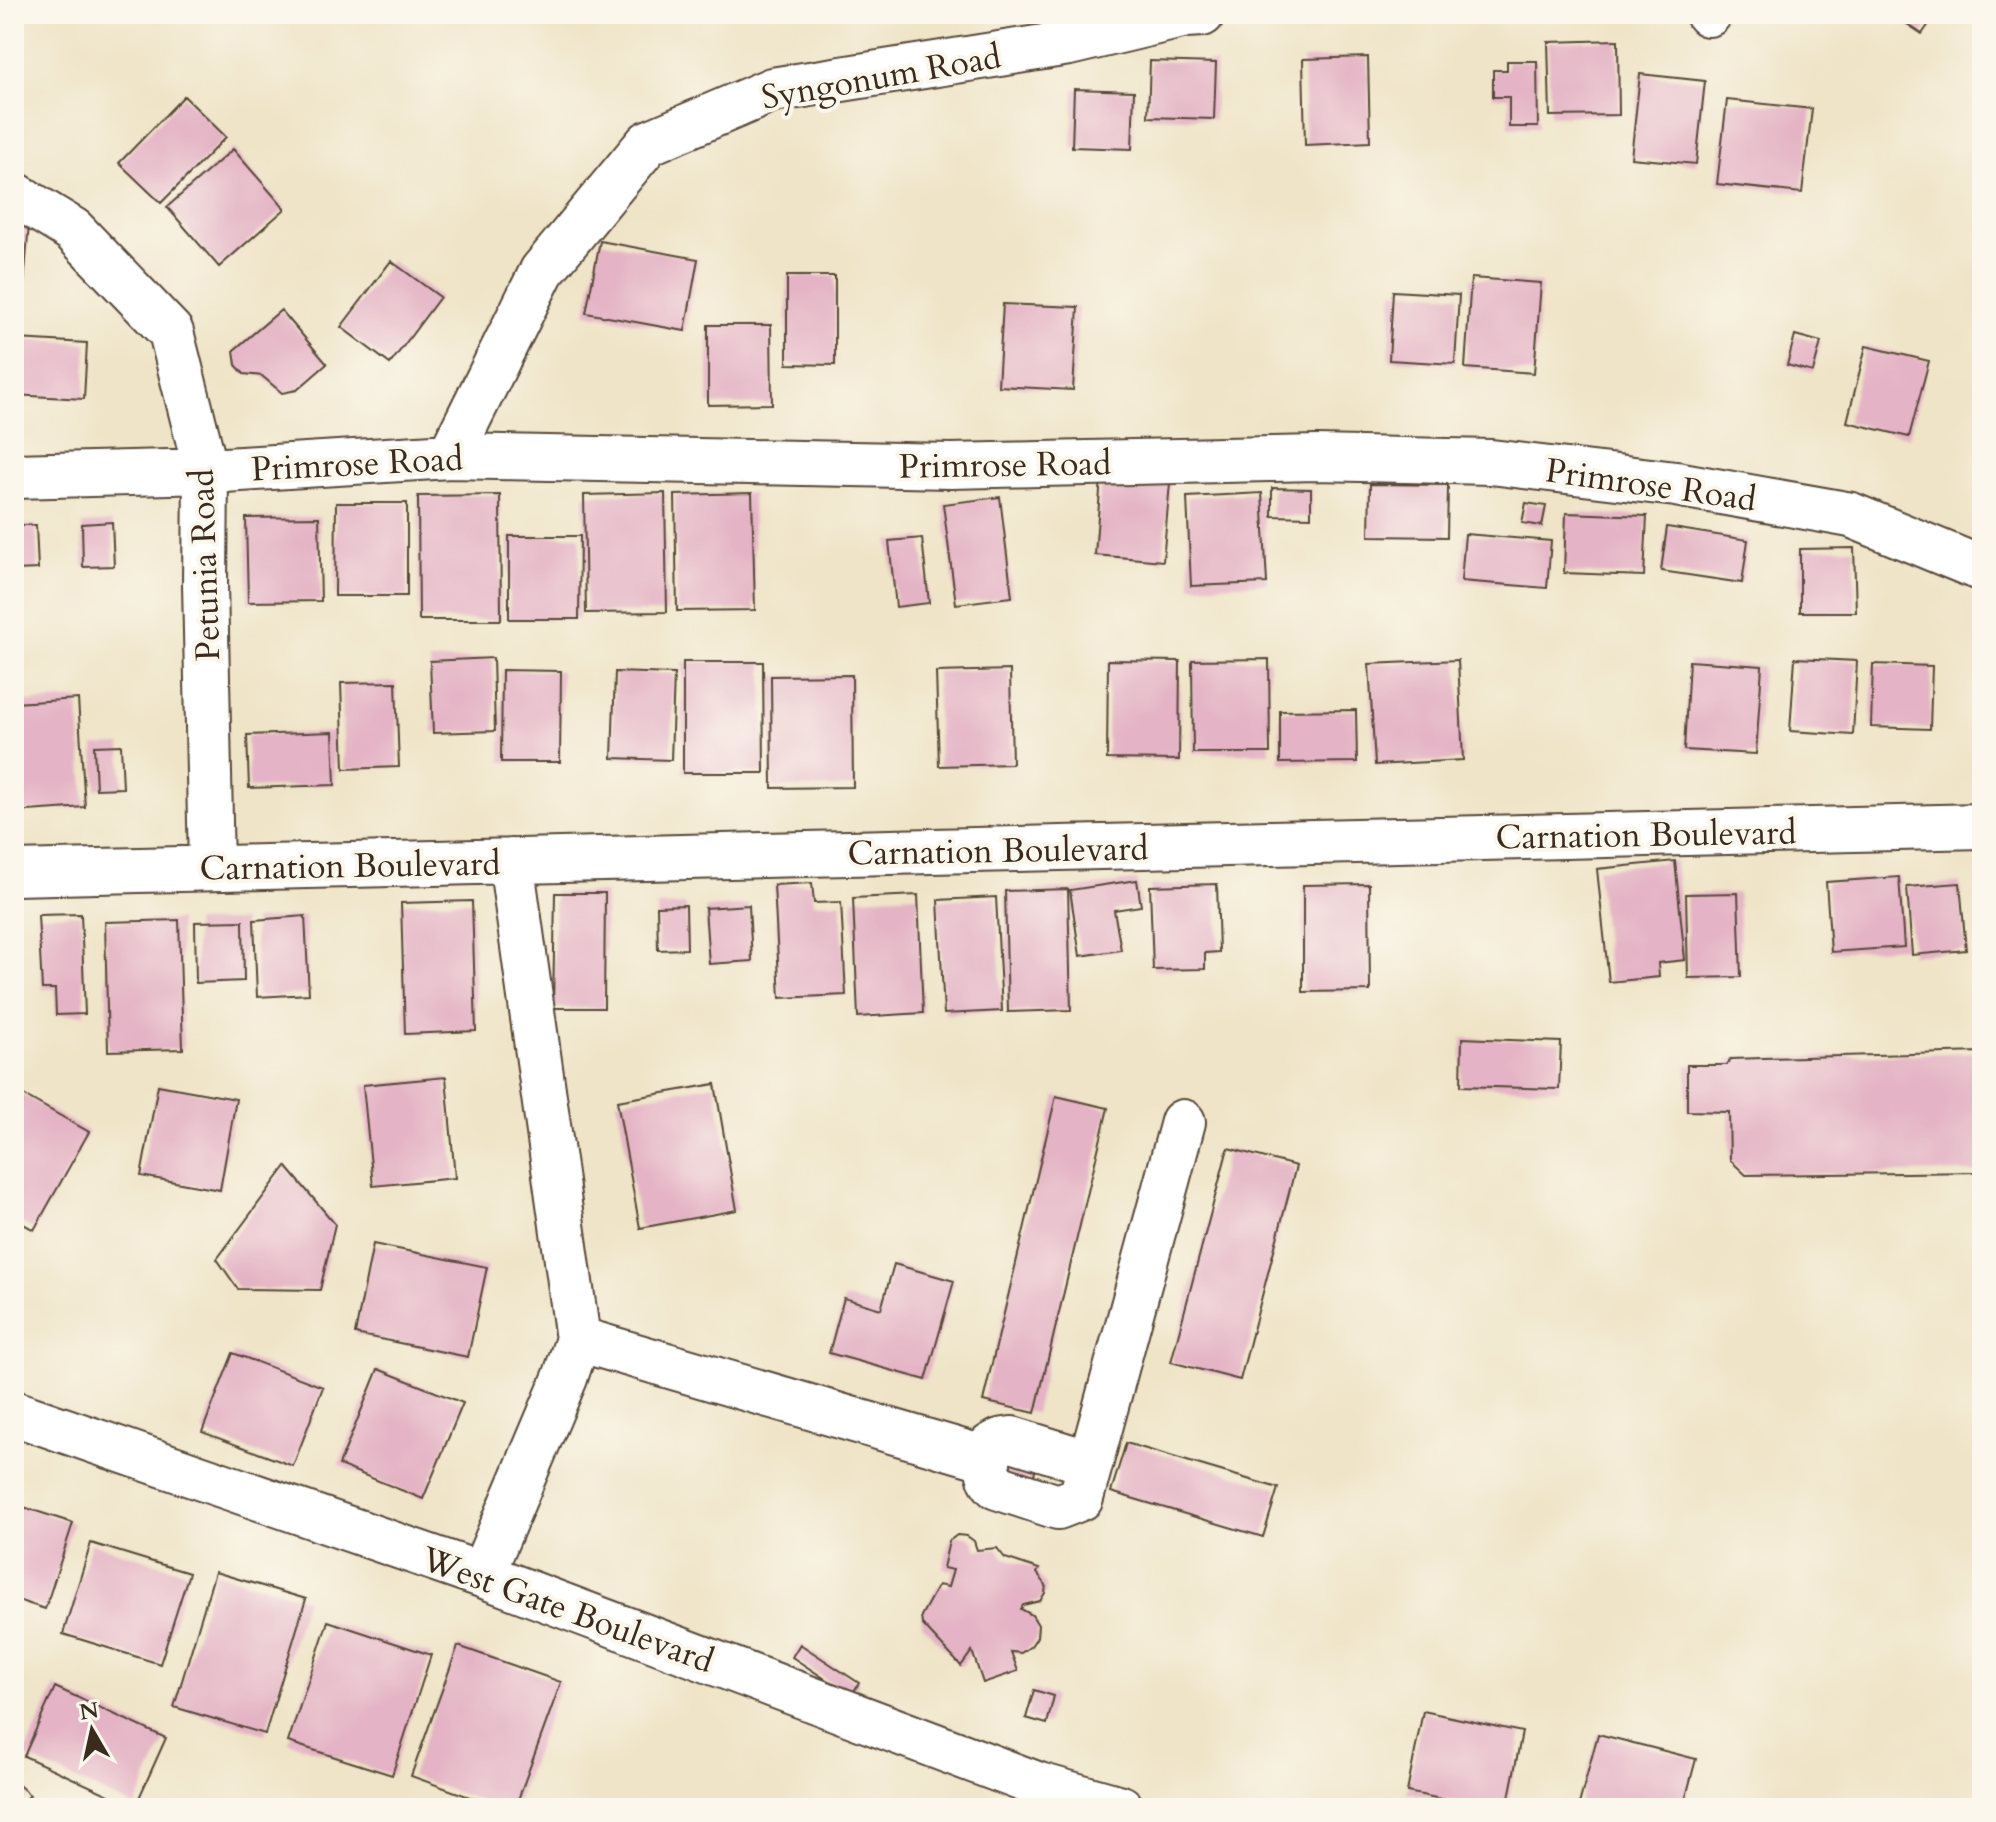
<svg xmlns="http://www.w3.org/2000/svg" width="1996" height="1822" font-family="Cardo,serif">
<style>
.building{fill:#e4b3c5}
.lines{fill:none;stroke-linecap:round;stroke-linejoin:round}
.minor-casing{stroke:#564637;stroke-width:48}
.minor{stroke:#fff;stroke-width:44}
.labels{text-anchor:middle;stroke-width:8;stroke-linejoin:round;paint-order:stroke}
.street-label{font-size:34px;fill:#3b2a1e;stroke:#fbf7ec}
</style>
<rect width="100%" height="100%" fill="#fbf7ec"/>
<filter id="ink" filterUnits="userSpaceOnUse"><feTurbulence type="fractalNoise" baseFrequency=".0125" numOctaves="2"/><feDisplacementMap in="SourceGraphic" scale="16" xChannelSelector="R" yChannelSelector="G"/><feConvolveMatrix kernelMatrix="1 2 1 2 8 2 1 2 1" color-interpolation-filters="sRGB"/></filter>
<filter id="wash" filterUnits="userSpaceOnUse"><feTurbulence type="fractalNoise" baseFrequency=".006" numOctaves="4" result="noise"/><feDisplacementMap in="SourceGraphic" scale="32" xChannelSelector="R" yChannelSelector="G"/><feGaussianBlur stdDeviation="1.8" result="paint"/><feColorMatrix in="noise" values="0 0 0 0 0 0 0 0 0 0 0 0 0 0 0 0 0 1.4 0 .05"/><feComposite in="paint" operator="in"/></filter>
<g filter="url(#wash)">
<rect width="100%" height="100%" fill="#efe4c7"/>
<g id="blocks">
<path class="building" d="M1892 14H1936L1922 34Z
M1618 40 1619 115 1550 116 1548 42Z
M1368 57 1370 142 1305 145 1303 59Z
M1150 61 1216 63 1214 119 1148 117Z
M1507 61H1537L1538 127H1509V97H1493V70H1507Z
M1640 74 1705 81 1696 164 1631 158Z
M1074 89 1134 91 1132 149 1072 147Z
M184 96 226 137 161 203 119 163Z
M1727 100 1812 109 1802 193 1717 184Z
M233 149 285 209 219 267 167 207Z
M14 223 29 224 24 283H14Z
M600 241 698 259 685 331 586 313Z
M391 261 440 297 390 364 341 327Z
M787 276H835V365L787 364Z
M1471 278 1541 283 1534 373 1465 368Z
M1393 291 1459 295 1455 364 1389 360Z
M1003 304 1078 307 1073 390 998 386Z
M281 310 327 364 297 390 282 393 262 376 244 374 236 365 234 350Z
M708 325H771L772 404 708 405Z
M1795 335 1821 342 1813 372 1787 365Z
M17 339 87 343 84 399 14 395Z
M1866 346 1929 361 1909 437 1847 422Z
M1101 478 1170 483 1163 561 1095 555Z
M1370 484 1448 485 1447 537 1369 536Z
M1272 488 1311 489V517L1272 516Z
M665 493 667 612 586 613 584 495Z
M752 493 755 610 677 611 675 495Z
M1262 493 1267 583 1191 586 1187 497Z
M500 495 501 620H419L418 496Z
M1000 497 1012 597 956 604 943 504Z
M336 503H407V596H335Z
M1526 503 1546 506 1542 526 1522 523Z
M1566 513 1647 516 1644 576 1564 573Z
M319 517 321 601 248 602 246 518Z
M112 522 114 566 83 567 82 524Z
M14 525H36L38 569 14 570Z
M1667 527 1748 540 1742 583 1661 571Z
M1465 534 1551 541 1547 588 1461 581Z
M509 536H580L579 619H509Z
M922 538 929 603 896 607 889 541Z
M1854 548 1856 612H1800V549Z
M493 658 495 731 433 733 430 661Z
M1795 658 1857 661 1853 735 1790 731Z
M1269 659 1270 753H1193L1192 660Z
M1108 660 1180 661 1179 760 1107 759Z
M1458 660 1463 760 1375 765 1369 664Z
M1689 661 1762 666 1756 754 1684 750Z
M683 662H763L764 773H683Z
M1873 664 1932 666 1930 729 1871 727Z
M502 670 561 671 560 762H501Z
M1010 670 1012 764 939 766 936 672Z
M615 672 674 674 671 760 612 758Z
M852 675 853 787 772 788 771 676Z
M396 682 399 767 344 769 341 683Z
M78 699 85 807 14 812V703Z
M1356 710 1357 762 1280 763V711Z
M333 732 335 785 249 788 247 735Z
M121 745 123 788 96 789 94 746Z
M1675 861 1685 960 1658 963 1659 977 1609 982 1597 869Z
M1899 877 1904 947 1831 952 1826 882Z
M1137 880 1141 906 1114 910 1121 950 1080 956 1070 890Z
M812 883 814 903 841 902 846 995 780 998 774 885Z
M1960 883 1966 950 1912 955 1907 887Z
M1217 884 1219 952 1205 953V969L1153 970 1150 886Z
M1369 884 1370 991 1303 992V885Z
M1068 889 1071 1010 1008 1012 1005 891Z
M555 893H605L604 1008H553Z
M1738 893 1741 977 1688 978 1686 894Z
M918 895 923 1013 858 1017 853 898Z
M996 897 1002 1011 944 1014 938 900Z
M472 901 476 1031 405 1034 401 903Z
M686 905 687 949 658 950 657 906Z
M749 905 752 961 709 964 705 908Z
M81 914 85 1014 56 1015 55 989H42L38 915Z
M305 916 309 994 257 997 254 920Z
M179 920 183 1049 108 1051 105 922Z
M243 921 244 981 196 983 195 922Z
M14 929H18L21 981H14Z
M1462 1038 1561 1042 1559 1089 1461 1086Z
M1982 1052V1172L1746 1175 1730 1160 1729 1112 1687 1111V1065H1727L1730 1059Z
M446 1077 455 1178 373 1186 363 1085Z
M715 1084 737 1210 640 1228 617 1101Z
M158 1085 236 1099 220 1190 141 1176Z
M22 1094 89 1132 34 1230 14 1219V1108Z
M1056 1096 1108 1108 1035 1413 983 1401Z
M1228 1148 1296 1166 1240 1380 1171 1362Z
M286 1166 335 1224 320 1290 238 1289 217 1259Z
M373 1244 487 1267 468 1357 355 1334Z
M894 1264 954 1281 926 1380 829 1353 844 1298 881 1309Z
M233 1353 323 1387 293 1466 202 1432Z
M378 1369 463 1403 423 1499 339 1465Z
M1126 1443 1278 1488 1263 1537 1111 1492Z
M1012 1457 1037 1465 1029 1490 1004 1482Z
M14 1504 73 1523 45 1609 14 1599Z
M957 1535 967 1536 974 1541 977 1550 997 1548 1005 1558 1039 1569 1037 1573 1046 1585 1045 1593 1040 1601 1023 1605 1021 1609 1032 1615 1038 1625 1037 1637 1031 1646 1021 1653 1011 1652 1018 1671 983 1683 972 1651 961 1666 922 1624 921 1616 938 1585 948 1587 953 1570 943 1568 949 1541Z
M91 1543 189 1573 160 1664 63 1634Z
M215 1572 306 1599 265 1734 174 1707Z
M328 1621 431 1655 392 1775 288 1742Z
M800 1644 859 1683 851 1696 792 1657Z
M458 1646 561 1682 515 1808H500L411 1776Z
M55 1687 166 1738 135 1807 24 1756Z
M1034 1690 1054 1696 1047 1724 1026 1718Z
M1423 1711 1522 1732 1507 1808H1485L1407 1792Z
M1598 1734 1696 1759 1683 1808H1578Z
M14 1781 30 1795 18 1808H14Z"/>
</g>
</g>
<g filter="url(#ink)">
<use href="#blocks" fill-opacity="0" stroke="#564637" stroke-width="2"/>
<g class="lines">
<g class="minor-casing">
<path id="minor" d="M1708 14H1709
M14 194 73 230 171 332 206 471 205 584 211 868
M450 456 542 271 648 143 772 90 1069 43 1186 15 1202 14
M14 476 208 471 450 456 951 466 1317 458 1491 462 1676 484 1851 515 1982 569
M14 873 1982 826
M578 1339 987 1459
M14 1413 482 1575 1039 1785 1121 1808
M1090 1463 1012 1439 1000 1441 991 1446C987 1461 985 1476 997 1487L1058 1507 1081 1498 1183 1122
M482 1575 565 1378 578 1339 511 861"/>
</g>
<use href="#minor" class="minor"/>
</g>
</g>
<g class="labels">
<g class="street-label">
<text transform="translate(881 76) rotate(-10)" y="12">Syngonum Road</text>
<text transform="translate(357 463) rotate(-3)" y="12">Primrose Road</text>
<text transform="translate(1005 464) rotate(-1)" y="12">Primrose Road</text>
<text transform="translate(1651 484) rotate(8)" y="12">Primrose Road</text>
<text transform="translate(204 565) rotate(-92)" y="12">Petunia Road</text>
<text transform="translate(1646 834) rotate(-1)" y="12">Carnation Boulevard</text>
<text transform="translate(998 850) rotate(-1)" y="12">Carnation Boulevard</text>
<text transform="translate(350 865) rotate(-1)" y="12">Carnation Boulevard</text>
<text transform="translate(568 1609) rotate(20)" y="12">West Gate Boulevard</text>
</g>
</g>
<rect width="1996" height="1822" fill="none" stroke="#fbf7ec" stroke-width="48"/>
<g transform="translate(92 1730) rotate(351)" stroke="#fbf7ec" stroke-width="6" paint-order="stroke">
<path d="M0-6L14 30L0 20L-14 30Z" fill="#3b2a1e"/>
<text y="-12" font-size="22" font-weight="bold" text-anchor="middle" fill="#3b2a1e">N</text>
</g>
</svg>
